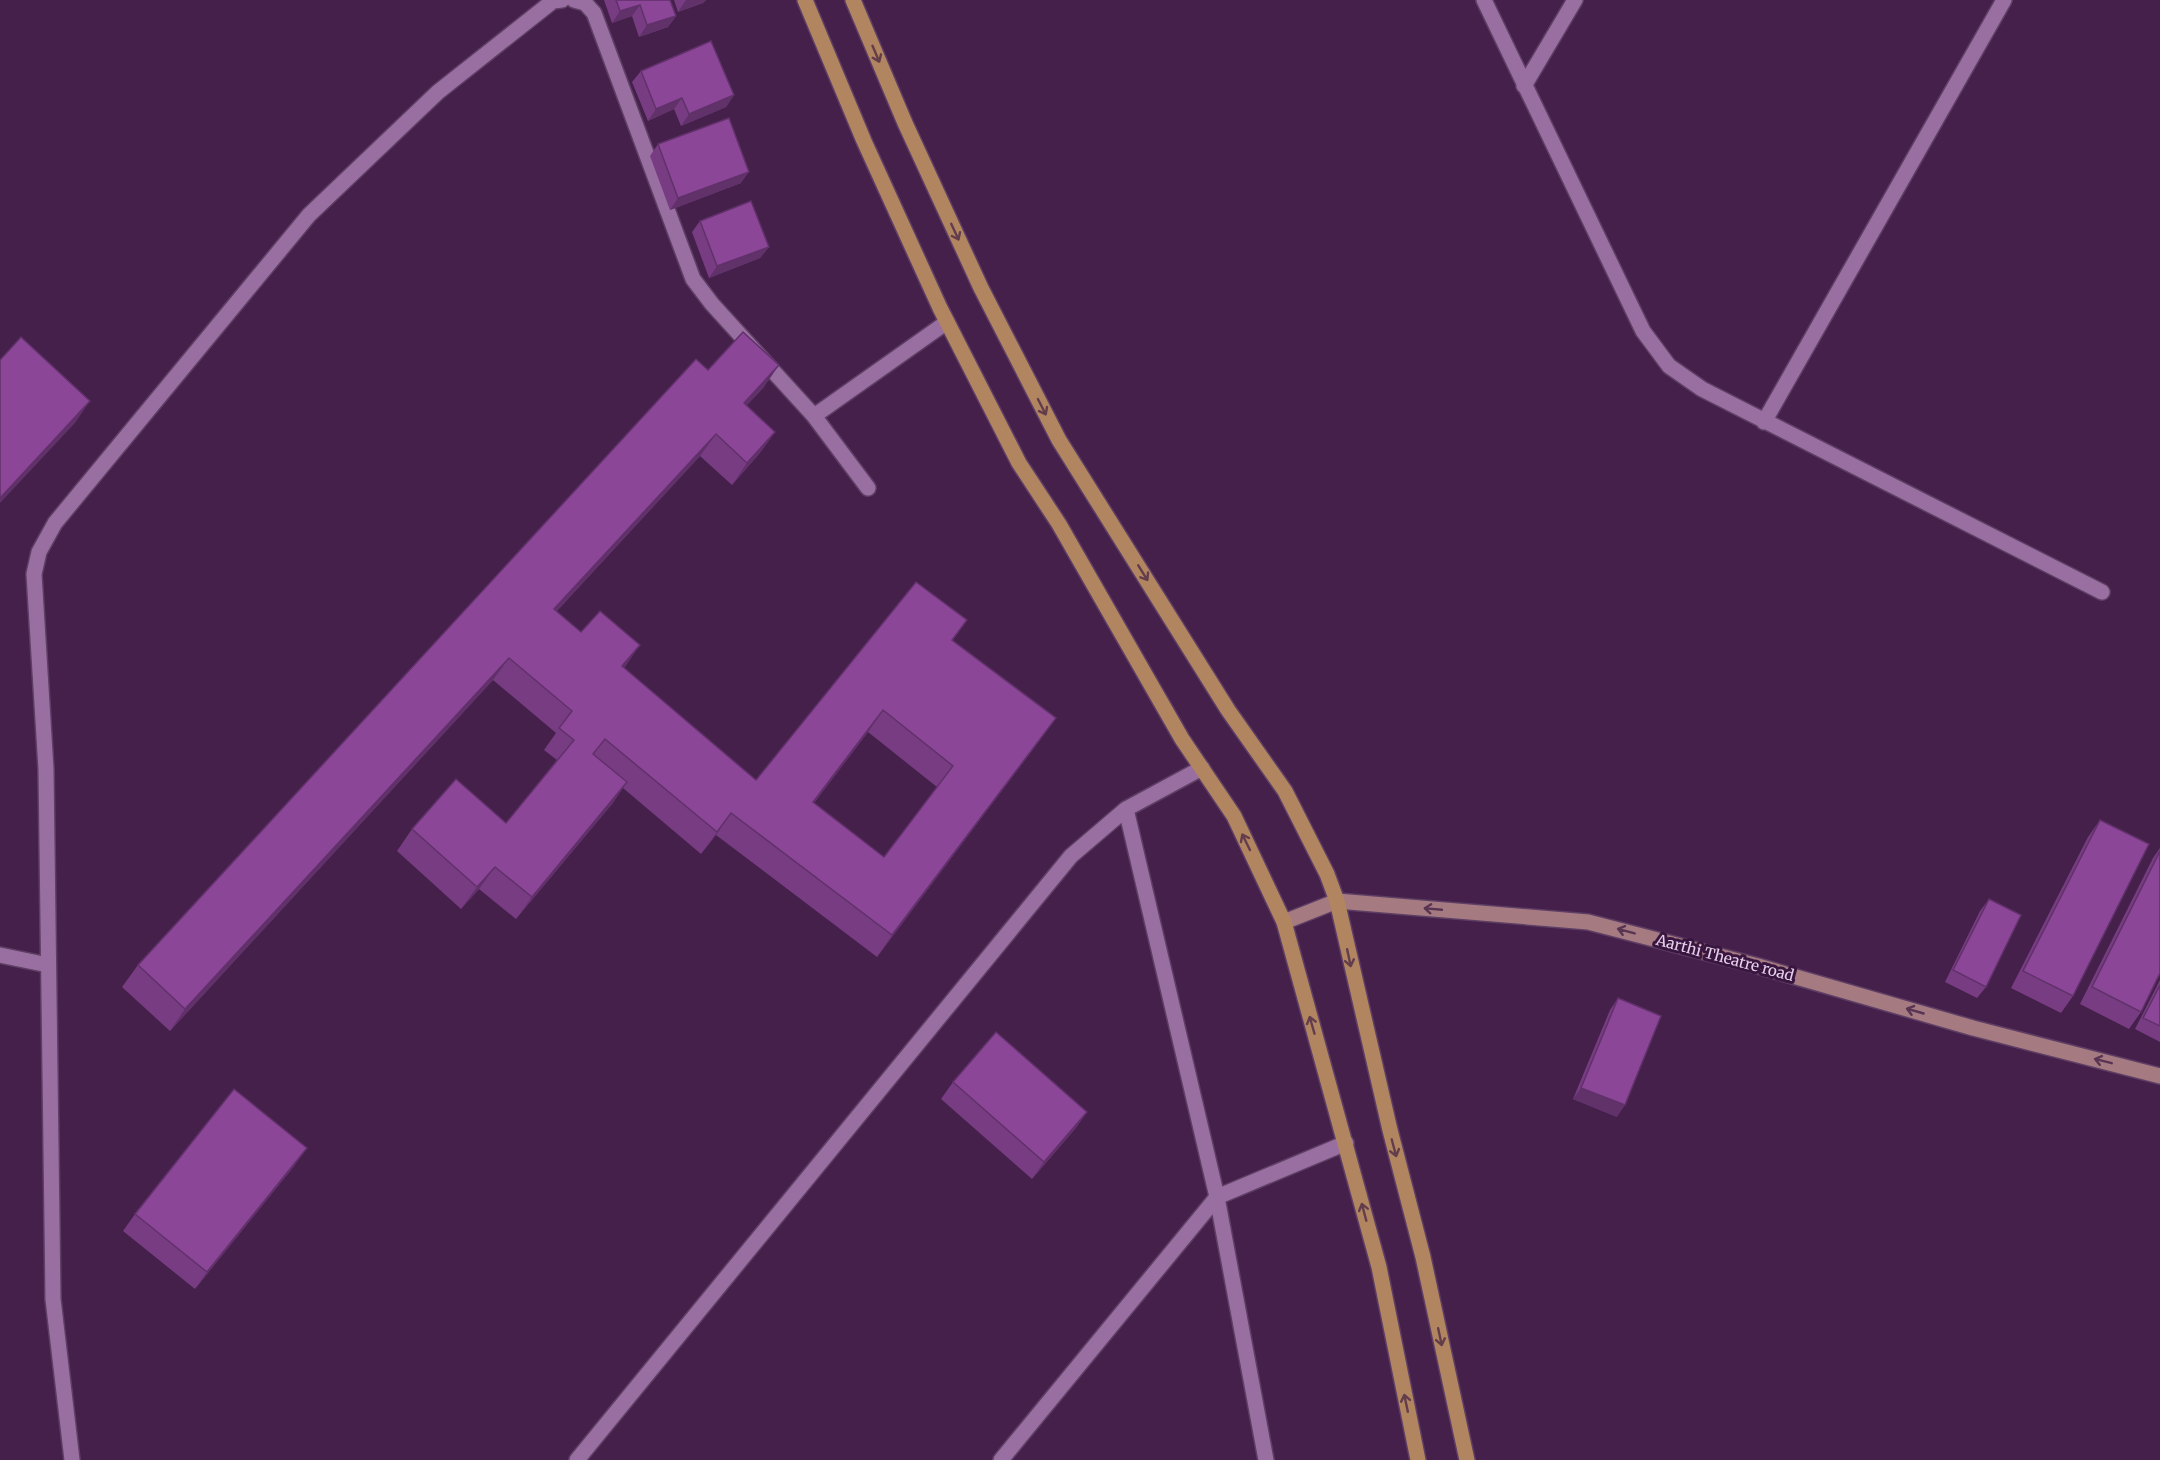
<svg xmlns="http://www.w3.org/2000/svg" width="2160" height="1460" font-family="Merriweather,serif">
<style>
.lines{fill:none;stroke-linecap:round;stroke-linejoin:round}
.service-casing{stroke:#5e3e64;stroke-width:18}
.minor-casing{stroke:#5e3e64;stroke-width:18}
.secondary-casing{stroke:#5e3e64;stroke-width:18}
.primary-casing{stroke:#5e3e64;stroke-width:18}
.service{stroke:#986fa0;stroke-width:15}
.minor{stroke:#986fa0;stroke-width:15}
.secondary{stroke:#a57a80;stroke-width:15}
.primary{stroke:#b18560;stroke-width:15}
.wall{fill:#783c83;fill-rule:evenodd}
.shaded-wall{fill:#61316a}
.building{fill:#8b4698;stroke:#61316a;stroke-width:1.5;fill-rule:evenodd}
.oneway{stroke:#633d4b}
.oneway2{stroke:#593453}
.labels{text-anchor:middle;stroke-width:6;stroke-linejoin:round;paint-order:stroke}
.street-label{font-size:15px;fill:#e5cfe9;stroke:#391640}
</style>
<rect width="100%" height="100%" fill="#44204b"/>
<g class="lines">
<g class="service-casing">
<path id="service" d="M574 0 585 3 594 13 693 279 712 304 814 416 868 488
M814 416 947 322
M0 955 48 965
M72 1460 53 1299 46 769 34 574 39 552 55 523 309 215 438 92 553 1 562 0"/>
</g>
<g class="minor-casing">
<path id="minor" d="M1484 0 1643 331 1669 366 1702 389 2102 592
M1524 86 1575 0
M1764 422 2004 0
M577 1460 1071 856 1126 809 1202 768
M1001 1460 1217 1197 1126 809
M1266 1460 1217 1197 1346 1143"/>
</g>
<g class="secondary-casing">
<path id="secondary" d="M1284 922 1337 901 1588 922 1758 966 1973 1028 2160 1076"/>
</g>
<g class="primary-casing">
<path id="primary" d="M805 0 864 141 940 308 1019 463 1059 524 1182 739 1234 816 1284 922 1379 1267 1418 1460
M853 0 905 123 981 288 1059 440 1228 710 1285 791 1327 874 1337 901 1390 1130 1423 1257 1467 1460"/>
</g>
<use href="#service" class="service"/>
<use href="#minor" class="minor"/>
<use href="#secondary" class="secondary"/>
<use href="#primary" class="primary"/>
</g>
<path class="wall" d="M604 0H670L676 16 668 27 639 37 632 16 612 23Z
M674 0H706L703 3 678 12Z
M641 71 734 95 726 107 681 126 674 109 648 121 632 82Z
M658 144 741 183 670 210 650 156Z
M700 221 769 247 760 258 709 278 692 232Z
M708 370 764 387 746 406 775 432 759 454 732 485 700 456 556 612 756 780 967 620 953 640 1040 740 877 957 716 835 701 854 623 788 612 804 516 919 479 889 461 909 397 851 412 829 506 823 557 760 544 750 556 733 493 680 170 1031 122 987 138 965ZM868 732 937 787 884 857 814 803Z
M2100 820 2073 996 2061 1013 2011 988 2088 837Z
M2160 848V973L2141 1012 2129 1029 2080 1004 2153 858Z
M1989 899 1986 987 1977 998 1945 982 1980 911Z
M2160 980V1042L2135 1029Z
M1618 998 1617 1117 1573 1099 1610 1010Z
M953 1082 1087 1112 1075 1129 1032 1179 941 1099Z
M295 1165 195 1289 123 1231 135 1214Z"/>
<path class="shaded-wall" d="M686 0H706L703 3 678 12Z
M640 5 632 16 612 23 620 11Z
M676 16 668 27 639 37 647 25Z
M734 95 726 107 681 126 689 114Z
M682 98 674 109 648 121 656 109Z
M749 172 741 183 670 210 678 198Z
M769 247 760 258 709 278 717 266Z
M779 365 764 387 728 425 744 403Z
M90 401 75 423 0 503V498Z
M775 432 759 454 732 485 747 463Z
M716 434 700 456 538 631 554 609Z
M640 645 625 667 606 688 622 666Z
M509 658 493 680 170 1031 185 1009Z
M883 710 868 732 798 824 813 802Z
M1056 718 1040 740 877 957 892 935Z
M627 782 612 804 516 919 532 897Z
M731 813 716 835 701 854 717 832Z
M495 867 479 889 461 909 477 887Z
M1581 1088 1625 1105 1617 1117 1573 1099Z
M1087 1112 1075 1129 1032 1179 1044 1162Z
M307 1148 295 1165 195 1289 207 1272Z"/>
<path class="building" d="M616 0H670L676 16 647 25 640 5 620 11Z
M711 41 734 95 689 114 682 98 656 109 641 71Z
M729 118 749 172 678 198 658 144Z
M751 201 769 247 717 266 700 221Z
M743 332 779 365 744 403 775 432 747 463 716 434 554 609 581 632 600 611 640 645 622 666 756 780 916 582 967 620 952 640 1056 718 892 935 731 813 717 832 605 739 593 754 627 782 532 897 495 867 477 887 412 829 456 779 506 823 574 740 559 728 572 711 509 658 185 1009 138 965 696 359 708 370ZM883 710 953 766 884 857 813 802Z
M21 337 90 401 0 498V360Z
M2100 820 2149 844 2073 996 2023 971Z
M2160 851V973L2141 1012 2092 987Z
M1989 899 2021 915 1986 987 1953 970Z
M2160 985V1026L2143 1018Z
M1618 998 1661 1016 1625 1105 1581 1088Z
M996 1032 1087 1112 1044 1162 953 1082Z
M234 1089 307 1148 207 1272 135 1214Z"/>
<defs><path id="oneway-shaft" d="M-6 0H5M1.5-3L5.5 0L1.5 3" fill="none" stroke-width="1.6" stroke-linecap="round" stroke-linejoin="round" transform="scale(1.5)"/></defs>
<g class="oneway">
<use href="#oneway-shaft" transform="translate(876 54) rotate(67)"/>
<use href="#oneway-shaft" transform="translate(955 232) rotate(65)"/>
<use href="#oneway-shaft" transform="translate(1042 407) rotate(63)"/>
<use href="#oneway-shaft" transform="translate(1143 573) rotate(58)"/>
<use href="#oneway-shaft" transform="translate(1246 842) rotate(-116)"/>
<use href="#oneway-shaft" transform="translate(1349 958) rotate(78)"/>
<use href="#oneway-shaft" transform="translate(1312 1025) rotate(-106)"/>
<use href="#oneway-shaft" transform="translate(1394 1148) rotate(75)"/>
<use href="#oneway-shaft" transform="translate(1364 1212) rotate(-105)"/>
<use href="#oneway-shaft" transform="translate(1440 1337) rotate(78)"/>
<use href="#oneway-shaft" transform="translate(1406 1403) rotate(-102)"/>
</g>
<g class="oneway2">
<use href="#oneway-shaft" transform="translate(1433 909) rotate(-175)"/>
<use href="#oneway-shaft" transform="translate(1626 931) rotate(-165)"/>
<use href="#oneway-shaft" transform="translate(1915 1011) rotate(-164)"/>
<use href="#oneway-shaft" transform="translate(2103 1061) rotate(-166)"/>
</g>
<g class="labels">
<g class="street-label">
<text transform="translate(1725 958) rotate(15)" y="5">Aarthi Theatre road</text>
</g>
</g>
</svg>
